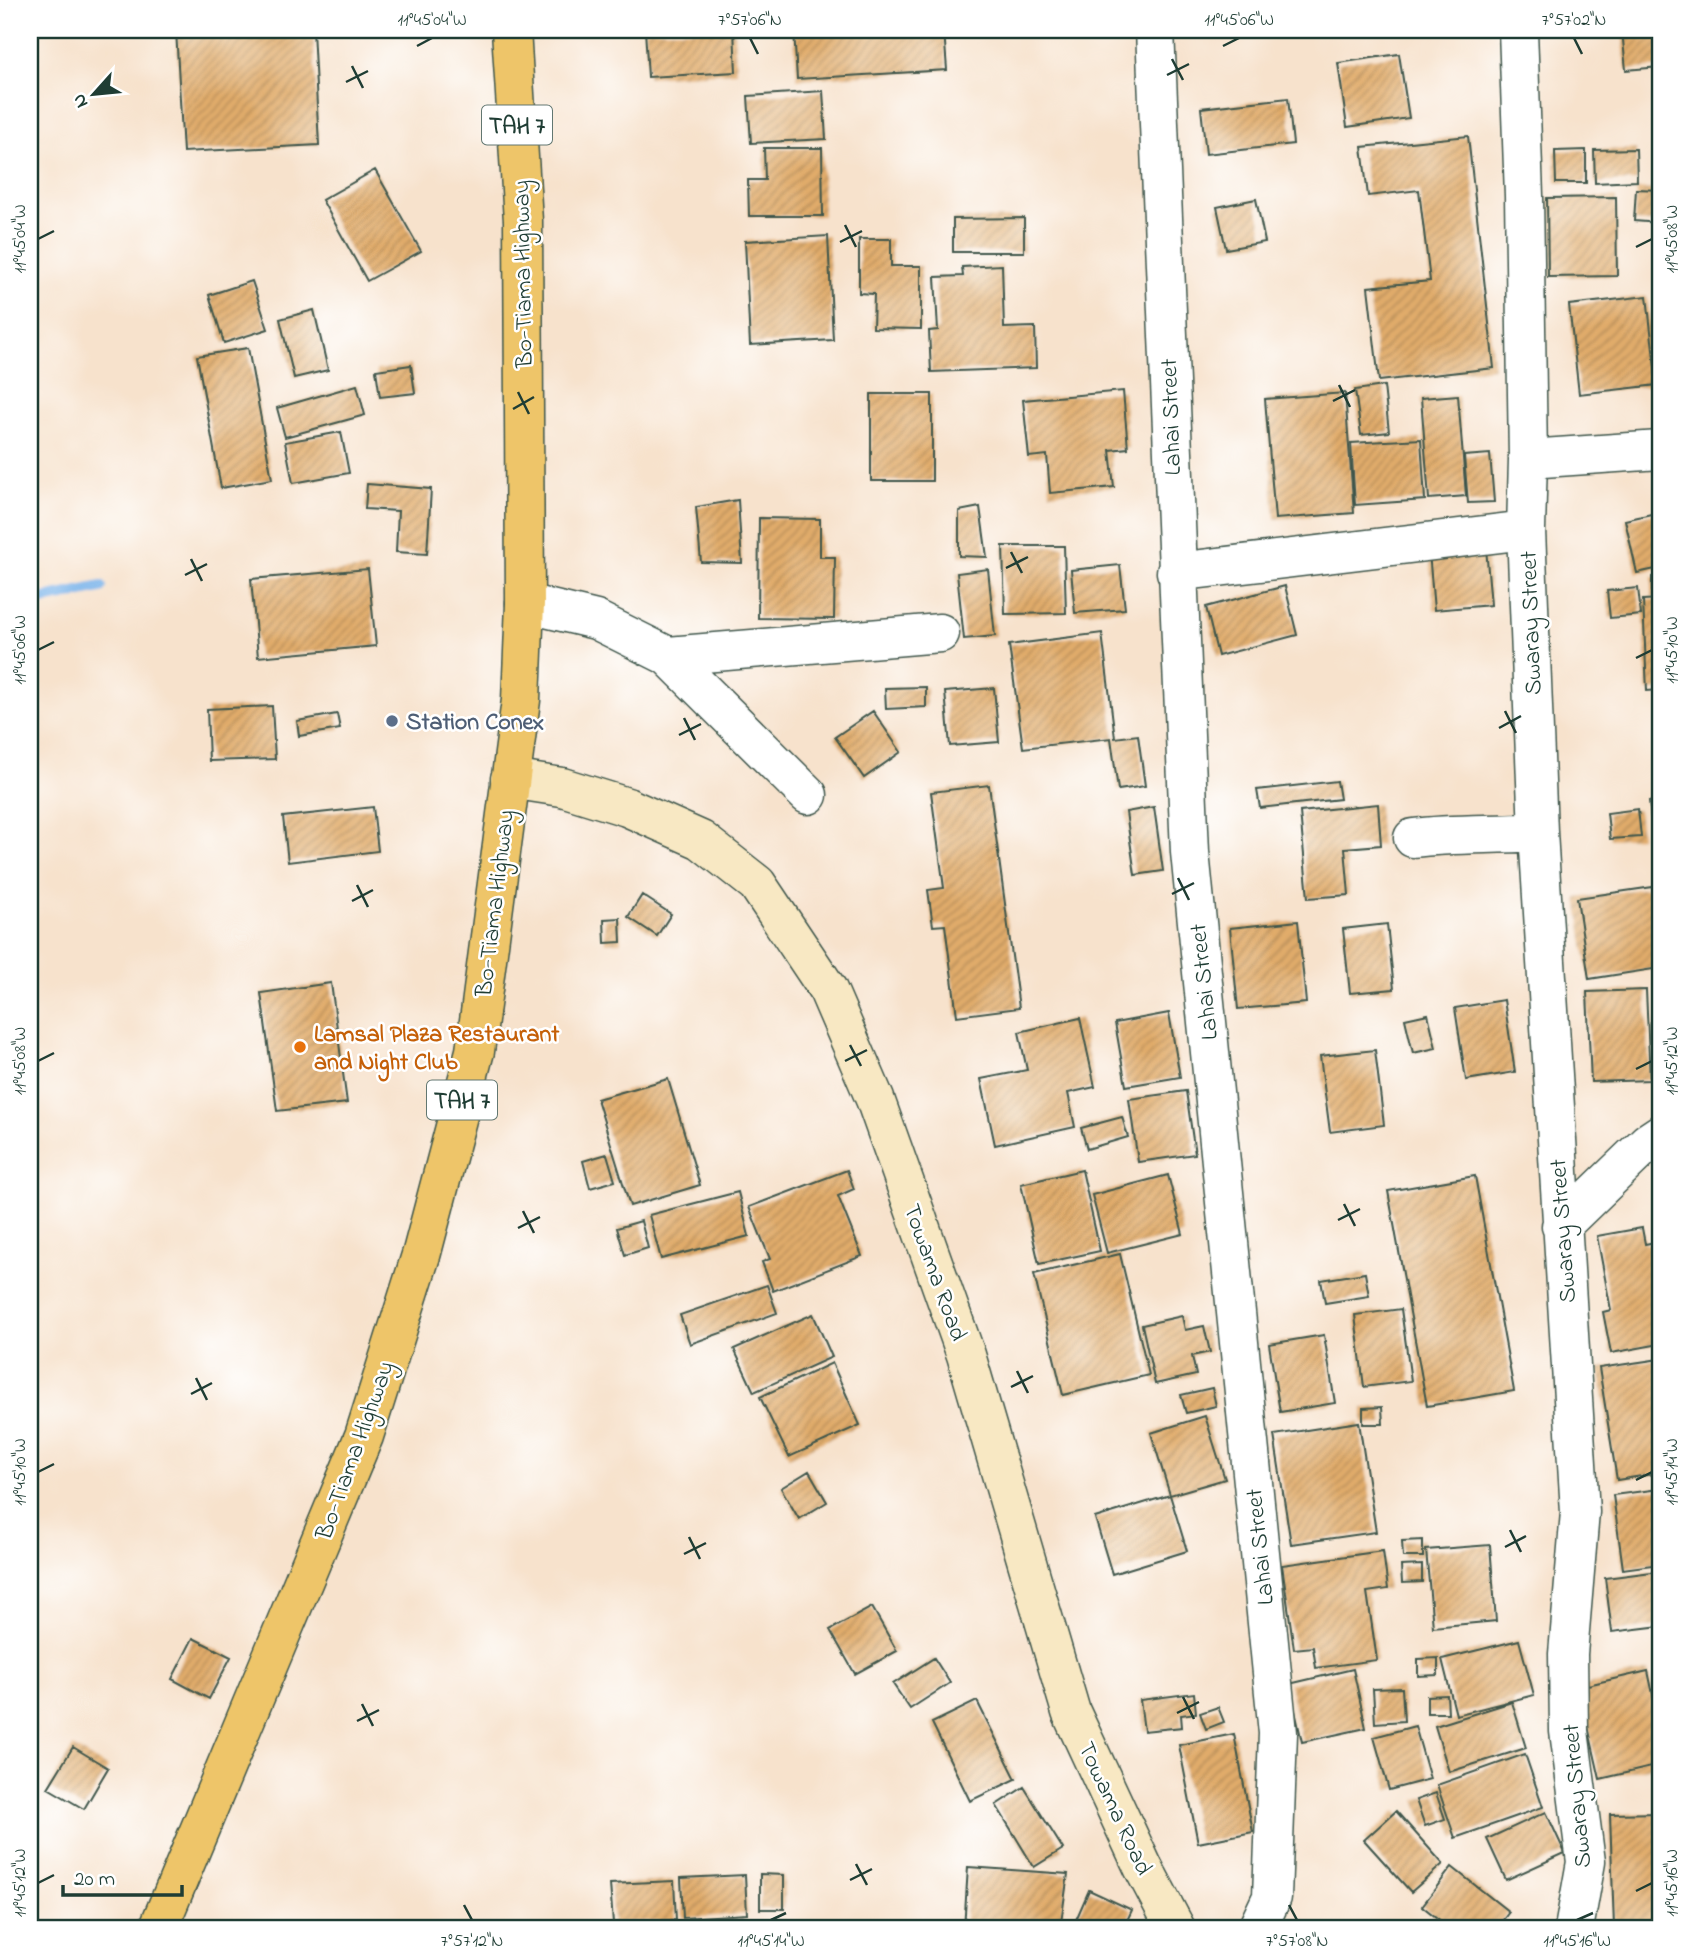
<svg xmlns="http://www.w3.org/2000/svg" width="1690" height="1959" font-family="'Indie Flower',sans-serif">
<style>
.lines{fill:none;stroke-linecap:round;stroke-linejoin:round}
.stream{stroke:#78b2e9;stroke-width:12}
.building{fill:url(#building-hatch)}
.street-casing{stroke:#3f564b;stroke-width:41}
.secondary-casing{stroke:#3f564b;stroke-width:41}
.highway-casing{stroke:#3f564b;stroke-width:41}
.street{stroke:#fff;stroke-width:38}
.secondary{stroke:#f8e8c3;stroke-width:38}
.highway{stroke:#eec569;stroke-width:38}
.ticks{fill:none;stroke:#1f3d34;stroke-width:2.5}
.service-dot{fill:#5c6f8a;stroke:#fff;stroke-width:2.5}
.food-dot{fill:#e8710a;stroke:#fff;stroke-width:2.5}
.labels{text-anchor:middle;stroke-width:5;stroke-linejoin:round;paint-order:stroke}
.shield{fill:#fff;stroke:#627771;stroke-width:2}
.shield-label{font-size:23px;font-weight:bold;fill:#1f3d34}
.street-label{font-size:24px;fill:#1f3d34;stroke:#fff}
.service-label{font-size:24px;font-weight:bold;fill:#4e5e75;stroke:#fff;text-anchor:start}
.food-label{font-size:24px;font-weight:bold;fill:#c56008;stroke:#fff;text-anchor:start}
.neatline{fill:none;stroke:#1f3d34;stroke-width:2.5}
.ticks-label{font-size:18px;text-anchor:middle;fill:#1f3d34}
</style>
<defs>
<pattern id="building-hatch" width="6" height="6" patternUnits="userSpaceOnUse" patternTransform="scale(1.75)"><rect width="6" height="6" fill="#e1ac6b"/><path d="M-1 1l2-2M0 6l6-6M5 7l2-2" fill="none" stroke="#b68d59"/></pattern>
</defs>
<rect width="100%" height="100%" fill="#fff"/>
<filter id="ink" filterUnits="userSpaceOnUse"><feTurbulence type="fractalNoise" baseFrequency=".0143" numOctaves="2"/><feDisplacementMap in="SourceGraphic" scale="14" xChannelSelector="R" yChannelSelector="G"/><feConvolveMatrix kernelMatrix="1 2 1 2 8 2 1 2 1" color-interpolation-filters="sRGB"/></filter>
<filter id="wash" filterUnits="userSpaceOnUse"><feTurbulence type="fractalNoise" baseFrequency=".00686" numOctaves="4" result="noise"/><feDisplacementMap in="SourceGraphic" scale="28" xChannelSelector="R" yChannelSelector="G"/><feGaussianBlur stdDeviation="1.57" result="paint"/><feColorMatrix in="noise" values="0 0 0 0 0 0 0 0 0 0 0 0 0 0 0 0 0 1.4 0 .05"/><feComposite in="paint" operator="in"/></filter>
<g filter="url(#wash)">
<rect width="100%" height="100%" fill="#f7e2cc"/>
<g class="lines">
<path class="stream" d="M30 602 101 587"/>
</g>
<g id="blocks">
<path class="building" d="M176 30H313L319 145 183 152Z
M645 30H734L736 72 648 77Z
M794 30H944L947 70 797 79Z
M1622 30H1660V67L1626 70Z
M1399 54 1409 118 1347 127 1338 63Z
M823 91 826 139 751 143 748 96Z
M1288 98 1293 144 1206 154 1201 108Z
M1468 136 1494 368 1379 381 1368 287 1430 281 1419 190 1368 196 1362 147Z
M764 148H822L823 216H749L748 180H765Z
M1636 149 1637 181 1595 183 1594 150Z
M1586 150V183H1556L1555 151Z
M375 170 421 251 367 281 322 200Z
M1636 189 1660 190V223L1634 221Z
M1616 197 1617 276 1548 277 1547 198Z
M1256 199 1265 242 1226 249 1217 207Z
M1024 218V252H953V219Z
M828 236 833 340 750 345 745 241Z
M859 239H891V266H921V329L873 328 874 294 859 293Z
M1002 265 1004 328 1035 327 1036 368 931 372 929 331 938 330 935 277 963 276 962 267Z
M252 281 268 329 224 343 209 295Z
M1647 296 1657 385 1579 394 1569 305Z
M314 310 328 370 294 378 280 319Z
M248 348 272 479 221 488 197 356Z
M411 365 415 393 380 397 376 370Z
M357 385 365 415 285 437 277 408Z
M1384 386 1389 432 1361 435 1355 390Z
M1123 391 1128 448 1110 450 1114 487 1050 493 1047 455 1029 457 1023 400Z
M1345 393 1354 513 1275 519 1265 399Z
M871 394H932V481H871Z
M1458 395 1466 496 1429 499 1421 398Z
M341 432 349 473 293 483 285 442Z
M1421 439 1425 500 1355 505 1351 443Z
M1490 454 1494 502 1468 503 1464 456Z
M367 484 431 489 427 554 396 552 398 511 365 509Z
M738 500 742 563 701 562 696 507Z
M980 507 987 557 959 556V511Z
M1660 512V568L1637 573 1625 520Z
M759 518 820 519V557H835L834 619 758 618Z
M1003 546H1064L1066 613 1005 614Z
M1486 548 1491 605 1434 610 1429 552Z
M1120 565 1125 609 1075 613 1071 570Z
M368 569 376 646 258 657 251 579Z
M988 569 995 636 964 639 957 573Z
M1652 577 1660 578V597H1652Z
M1285 586 1297 635 1218 656 1206 607Z
M1638 588 1641 615 1610 618 1607 591Z
M1660 599V690L1647 691 1643 600Z
M1102 633 1115 738 1138 735 1145 786 1118 790 1111 738 1023 748 1009 645Z
M926 687V707L886 709 885 688Z
M994 688 999 742 950 746 945 692Z
M272 706 275 759 209 761 207 709Z
M873 711 901 752 864 778 835 737Z
M337 714 340 729 299 736 297 721Z
M1337 781 1340 799 1260 808 1257 790Z
M989 785 1019 1008 957 1016 945 925 933 926 928 890 944 888 931 792Z
M1660 800V827L1652 828 1649 801Z
M1378 804 1381 845 1345 848 1349 895 1308 898 1300 812Z
M373 807 378 851 288 862 283 817Z
M1154 807 1163 871 1135 875 1126 812Z
M1638 809 1641 837 1610 839 1607 813Z
M1660 886V968L1589 979 1577 898Z
M642 895 671 914 657 936 628 917Z
M620 918 621 942 605 943 604 919Z
M1298 921 1306 1003 1238 1009 1230 928Z
M1387 924 1394 989 1350 993 1343 929Z
M331 983 347 1103 277 1111 261 993Z
M1646 990 1650 1080 1591 1082 1587 992Z
M1504 1000 1515 1072 1466 1080 1455 1008Z
M1169 1013 1180 1077 1126 1086 1115 1023Z
M1428 1014 1436 1048 1413 1053 1405 1019Z
M1080 1018 1095 1087 1068 1093 1075 1127 995 1145 981 1079 1027 1070 1019 1032Z
M1375 1050 1384 1125 1330 1132 1320 1056Z
M668 1079 700 1185 630 1206 597 1099Z
M1186 1091 1195 1154 1138 1162 1129 1099Z
M1122 1117 1128 1137 1087 1149 1081 1128Z
M607 1154 615 1181 590 1188 583 1161Z
M847 1170 854 1189 838 1196 862 1256 773 1291 762 1262 770 1259 749 1207Z
M1082 1170 1100 1251 1039 1264 1021 1184Z
M1168 1175 1183 1234 1107 1253 1092 1195Z
M1475 1176 1514 1391 1427 1406 1388 1191Z
M738 1192 749 1236 661 1259 649 1215Z
M641 1221 648 1248 625 1255 617 1228Z
M1642 1228 1645 1244 1660 1241V1344L1611 1353 1603 1312 1611 1310 1597 1236Z
M1120 1254 1149 1375 1063 1395 1034 1274Z
M1365 1273 1369 1296 1325 1303 1321 1280Z
M767 1285 777 1313 690 1344 680 1315Z
M1401 1309 1411 1381 1364 1387 1355 1315Z
M813 1314 832 1357 754 1392 734 1349Z
M1182 1316 1185 1330 1204 1326 1210 1352 1192 1356 1196 1375 1155 1384 1142 1325Z
M1324 1335 1335 1403 1280 1412 1269 1344Z
M1660 1359V1473L1617 1480 1599 1368Z
M832 1363 860 1425 789 1457 760 1397Z
M1212 1388 1216 1406 1186 1413 1181 1395Z
M1382 1407 1383 1424H1363V1408Z
M1205 1416 1225 1479 1170 1495 1151 1433Z
M1359 1422 1376 1532 1291 1544 1274 1435Z
M809 1471 827 1502 799 1519 781 1488Z
M1660 1489V1564L1623 1569 1613 1495Z
M1170 1495 1187 1551 1112 1574 1095 1518Z
M1423 1540V1557H1403L1402 1541Z
M1490 1545 1496 1621 1433 1627 1426 1550Z
M1383 1551 1388 1589 1367 1592 1377 1660 1316 1668 1313 1647 1294 1649 1282 1565Z
M1422 1565V1582L1402 1583 1401 1566Z
M1660 1571V1626L1612 1632 1605 1578Z
M872 1607 897 1651 855 1674 830 1630Z
M193 1638 231 1657 209 1699 172 1679Z
M1519 1640 1534 1695 1456 1715 1442 1659Z
M934 1658 950 1683 910 1709 893 1684Z
M1438 1658V1675L1418 1676V1659Z
M1353 1669 1366 1728 1302 1742 1289 1684Z
M1648 1671 1660 1727V1765L1600 1779 1579 1687Z
M1402 1688 1404 1721 1375 1723 1373 1689Z
M1194 1693 1196 1713 1181 1715 1182 1727 1144 1731 1140 1700Z
M1447 1695 1448 1713H1427V1696Z
M977 1701 1016 1779 970 1801 932 1723Z
M1512 1702 1526 1748 1449 1772 1435 1726Z
M1218 1707 1224 1722 1206 1729 1200 1713Z
M1415 1726 1430 1779 1389 1790 1374 1737Z
M1234 1734 1253 1832 1198 1843 1179 1745Z
M73 1747 108 1768 84 1809 48 1788Z
M1525 1754 1543 1807 1455 1838 1437 1785Z
M1024 1787 1063 1849 1034 1867 996 1805Z
M1436 1793 1445 1819 1425 1826 1416 1800Z
M1396 1811 1443 1864 1411 1892 1364 1840Z
M1546 1812 1565 1853 1506 1880 1487 1839Z
M1660 1813V1926L1614 1927 1610 1814Z
M968 1867 1068 1874 1060 1929H964Z
M1452 1867 1509 1912 1496 1929H1451L1422 1906Z
M760 1874 784 1875V1909H760Z
M745 1875 747 1914 683 1918 681 1878Z
M674 1881 676 1920 613 1923 610 1884Z
M1089 1890 1132 1910 1123 1929H1072Z"/>
</g>
</g>
<g filter="url(#ink)">
<use href="#blocks" fill-opacity="0" stroke="#3f564b" stroke-width="2"/>
<g class="lines">
<g class="street-casing">
<path id="street" d="M1155 30 1190 852 1278 1733 1272 1897 1257 1929
M1518 30 1524 196 1528 459 1526 530 1538 832 1580 1512 1568 1654 1569 1731 1586 1862 1574 1929
M1528 459 1660 450
M1176 572 1526 530
M525 603 596 620 668 656 808 795
M668 656 940 633
M1413 838C1454 833 1496 835 1538 832
M1561 1226 1648 1142 1660 1134"/>
</g>
<g class="secondary-casing">
<path id="secondary" d="M510 779 562 787 627 807 701 840 757 884 828 990 875 1099 966 1355 1071 1712 1143 1867 1176 1929"/>
</g>
<g class="highway-casing">
<path id="highway" d="M158 1929 364 1436 422 1252 475 1051 521 700 525 603 523 221 511 30"/>
</g>
<use href="#street" class="street"/>
<use href="#secondary" class="secondary"/>
<use href="#highway" class="highway"/>
</g>
</g>
<path class="ticks" d="M750 38 758 54M1574 38 1582 54M417 46 432 38M1223 46 1239 38M1172 59 1183 80M352 66 363 88M1167 75 1189 64M346 82 368 71M845 225 856 247M38 239 54 231M840 242 862 231M1636 247 1652 239M1339 385 1350 407M518 392 529 414M1333 401 1355 390M513 409 534 397M1011 552 1022 573M191 559 202 581M1006 568 1028 557M185 575 207 564M38 650 54 642M1636 658 1652 650M1505 711 1516 733M684 718 695 740M1499 728 1521 716M679 735 701 724M1178 878 1189 900M357 885 368 907M1172 894 1194 883M352 901 373 890M850 1045 861 1066M38 1061 54 1053M845 1061 867 1050M1636 1069 1652 1061M1344 1204 1355 1226M523 1211 534 1233M1338 1220 1360 1209M518 1228 540 1217M1017 1371 1028 1393M196 1378 207 1400M1011 1387 1033 1376M191 1394 212 1383M38 1472 54 1464M1636 1480 1652 1472M1510 1530 1521 1552M689 1537 700 1559M1505 1547 1526 1536M684 1554 706 1543M1183 1697 1194 1719M362 1704 373 1726M1177 1713 1199 1702M357 1721 379 1710M856 1864 867 1885M850 1880 872 1869M38 1883 54 1875M1636 1891 1652 1883M464 1905 472 1920M1289 1905 1297 1920M771 1920 786 1913M1577 1920 1593 1913"/>
<circle class="service-dot" cx="392" cy="721" r="7"/>
<circle class="food-dot" cx="300" cy="1047" r="7"/>
<g class="labels">
<g class="shield">
<rect x="482" y="105.5" width="70" height="39" rx="5"/>
<rect x="427" y="1080.5" width="70" height="39" rx="5"/>
</g>
<g class="shield-label">
<text x="517" y="133">TAH 7</text>
<text x="462" y="1108">TAH 7</text>
</g>
<g class="street-label">
<text transform="translate(522 274) rotate(-91)" y="8">Bo-Tiama Highway</text>
<text transform="translate(1170 417) rotate(-92)" y="8">Lahai Street</text>
<text transform="translate(1530 623) rotate(-92)" y="8">Swaray Street</text>
<text transform="translate(494 903) rotate(-83)" y="8">Bo-Tiama Highway</text>
<text transform="translate(1203 982) rotate(-96)" y="8">Lahai Street</text>
<text transform="translate(1562 1231) rotate(-94)" y="8">Swaray Street</text>
<text transform="translate(936 1272) rotate(70)" y="8">Towama Road</text>
<text transform="translate(354 1450) rotate(-70)" y="8">Bo-Tiama Highway</text>
<text transform="translate(1259 1547) rotate(-96)" y="8">Lahai Street</text>
<text transform="translate(1576 1796) rotate(-95)" y="8">Swaray Street</text>
<text transform="translate(1116 1808) rotate(65)" y="8">Towama Road</text>
</g>
<g class="service-label">
<text x="406" y="729">Station Conex</text>
</g>
<g class="food-label">
<text x="314" y="1041">Lamsal Plaza Restaurant<tspan x="314" dy="28">and Night Club</tspan></text>
</g>
</g>
<rect width="1690" height="1959" fill="none" stroke="#fff" stroke-width="77"/>
<g transform="translate(94 94) rotate(243)" stroke="#ffffff" stroke-width="5" paint-order="stroke">
<path d="M0-5L12 26L0 18L-12 26Z" fill="#1f3d34"/>
<text y="-10" font-size="19" font-weight="bold" text-anchor="middle" fill="#1f3d34">N</text>
</g>
<path d="M63 1885v10h119v-10" fill="none" stroke="#1f3d34" stroke-width="3.5"/>
<text x="74" y="1885" font-size="21" fill="#1f3d34" stroke="#ffffff" stroke-width="5" paint-order="stroke">20 m</text>
<rect x="38" y="38" width="1614" height="1882" class="neatline"/>
<g class="ticks-label">
<text x="432" y="25">11°45'04"W</text>
<text x="750" y="25">7°57'06"N</text>
<text x="1239" y="25">11°45'06"W</text>
<text x="1574" y="25">7°57'02"N</text>
<text transform="translate(1671 239) rotate(-90)" y="6">11°45'08"W</text>
<text transform="translate(19 239) rotate(-90)" y="6">11°45'04"W</text>
<text transform="translate(1671 650) rotate(-90)" y="6">11°45'10"W</text>
<text transform="translate(19 650) rotate(-90)" y="6">11°45'06"W</text>
<text transform="translate(1671 1061) rotate(-90)" y="6">11°45'12"W</text>
<text transform="translate(19 1061) rotate(-90)" y="6">11°45'08"W</text>
<text transform="translate(1671 1472) rotate(-90)" y="6">11°45'14"W</text>
<text transform="translate(19 1472) rotate(-90)" y="6">11°45'10"W</text>
<text transform="translate(1671 1883) rotate(-90)" y="6">11°45'16"W</text>
<text transform="translate(19 1883) rotate(-90)" y="6">11°45'12"W</text>
<text x="472" y="1946">7°57'12"N</text>
<text x="771" y="1946">11°45'14"W</text>
<text x="1297" y="1946">7°57'08"N</text>
<text x="1577" y="1946">11°45'16"W</text>
</g>
</svg>
